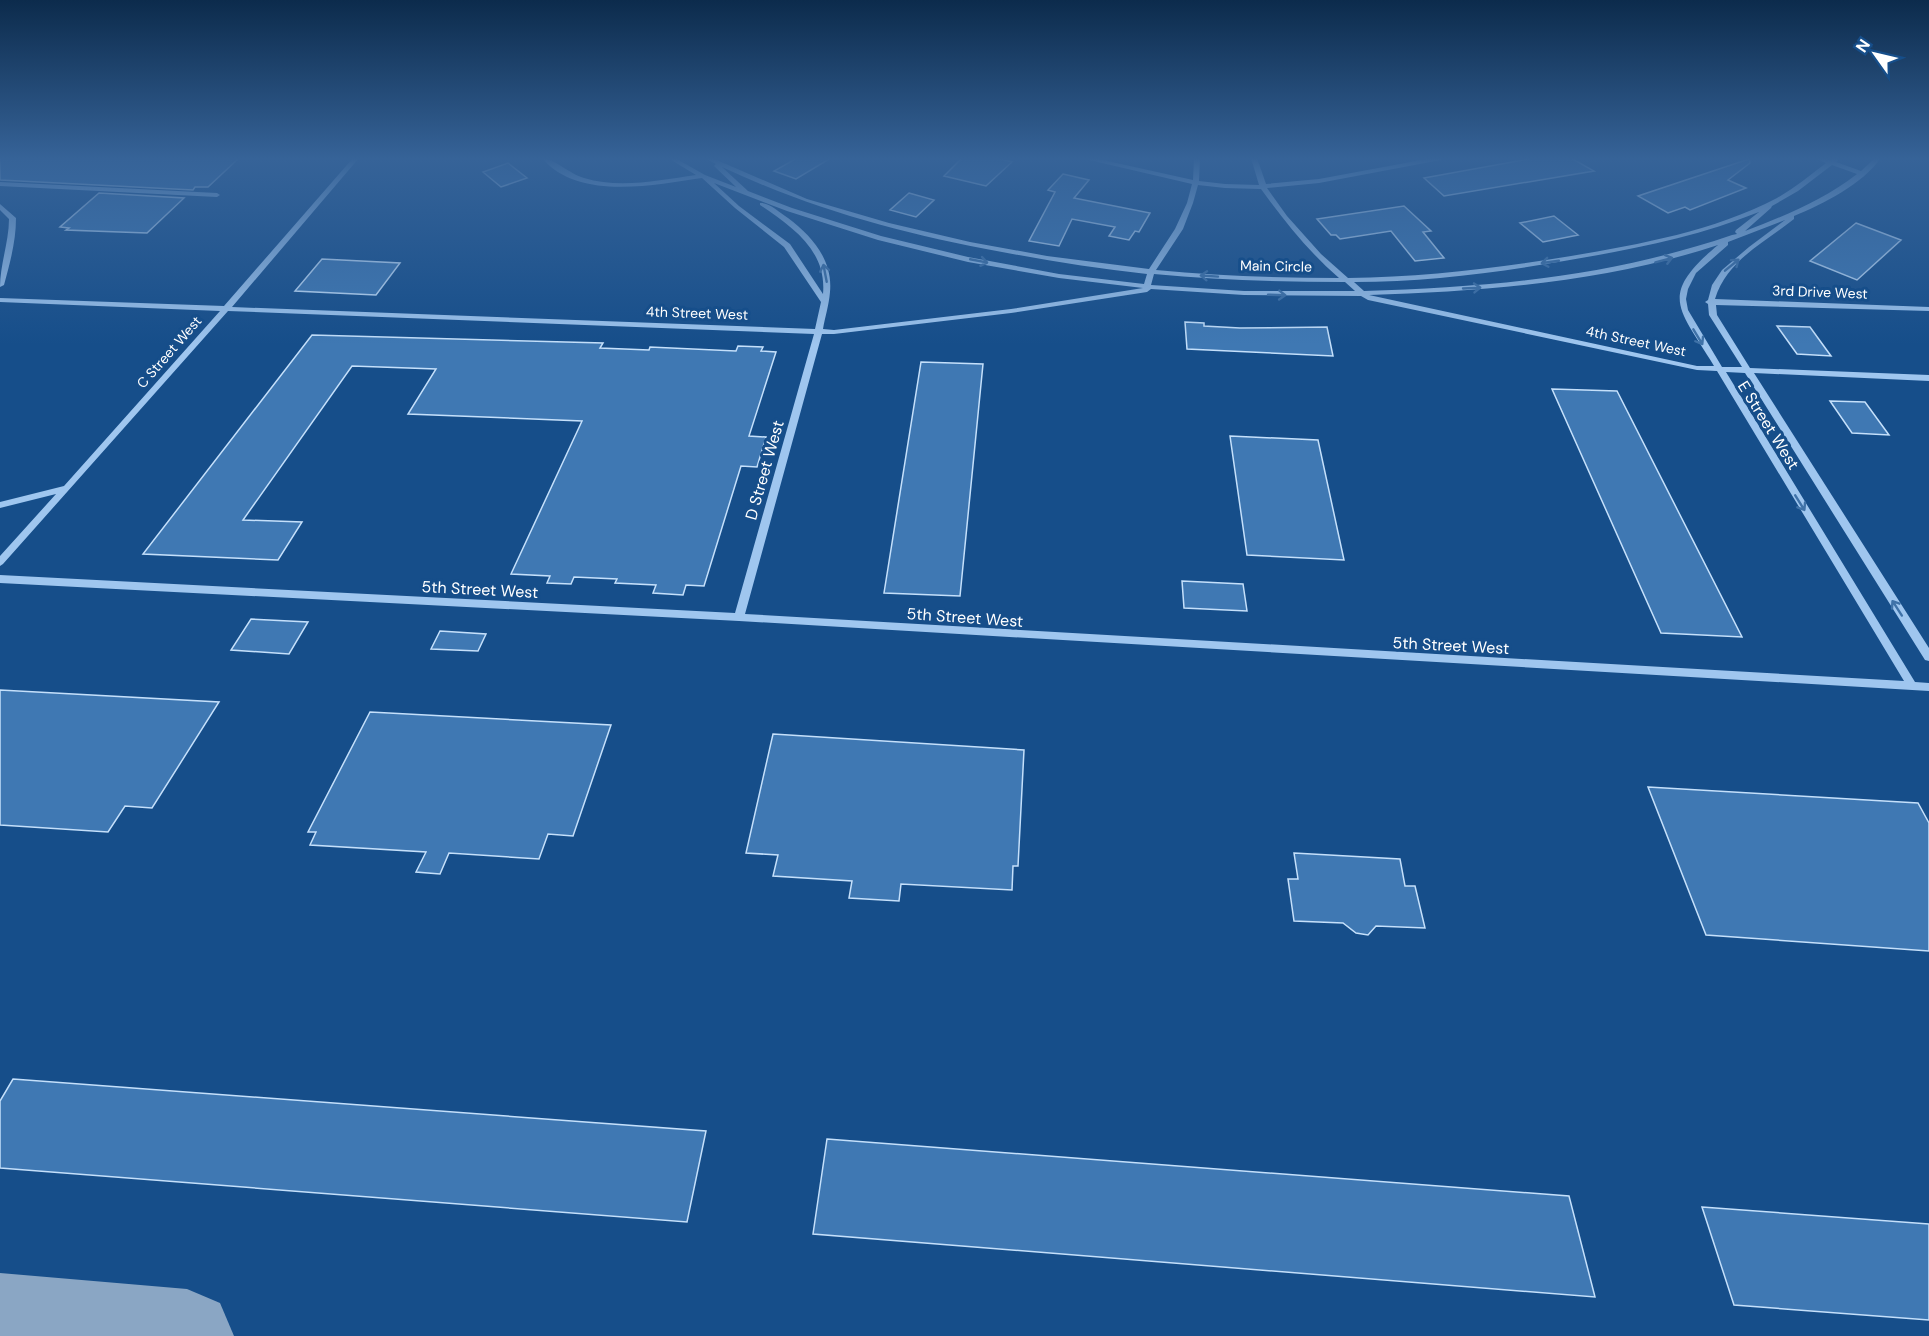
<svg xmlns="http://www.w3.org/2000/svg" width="1929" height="1336" font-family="'DM Sans',sans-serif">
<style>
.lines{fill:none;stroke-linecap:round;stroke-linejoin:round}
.taxiway{fill:#8aa6c4;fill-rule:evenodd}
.building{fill:#3f78b3;stroke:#c5e0fb;stroke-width:1.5}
.minor{fill:#9fc6ef;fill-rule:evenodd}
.oneway{stroke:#3f72a8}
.labels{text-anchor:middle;stroke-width:6;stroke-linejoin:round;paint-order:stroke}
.far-street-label{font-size:14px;fill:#fff;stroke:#164e8a}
.street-label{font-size:16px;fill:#fff;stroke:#164e8a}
</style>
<rect width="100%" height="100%" fill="#164e8a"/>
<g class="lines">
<path class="taxiway" d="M0 1273 187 1289 220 1303 234 1336H0Z"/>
</g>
<path class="building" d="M0 158H239L208 187H195L193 190 0 180Z
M797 158H831L796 179 774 171Z
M962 158H996L1012 162 986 186 944 176Z
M1534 158H1571L1594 171 1444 196 1424 178Z
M1749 159 1750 163 1728 180 1746 188 1690 210 1685 207 1668 213 1638 196Z
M508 163 527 178 501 187 483 172Z
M1063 174 1089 180 1074 198 1150 213 1139 232 1135 231 1129 240 1109 236 1115 227 1072 219 1059 246 1029 241 1055 192 1048 190Z
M99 193 184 198 147 233 66 230 69 228 60 227Z
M909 193 934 200 916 217 890 210Z
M1404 206 1431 231 1423 232 1444 258 1415 261 1391 231 1340 239 1336 235H1331L1317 219Z
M1554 216 1578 235 1543 242 1520 223Z
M1856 223 1901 240 1857 280 1810 261Z
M322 259 400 263 376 295 295 291Z
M1185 322 1204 323V326L1240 328 1327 327 1333 356 1187 349Z
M1777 326 1810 327 1831 356 1797 354Z
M312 335 603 343 600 348 649 350 650 347 736 351 738 346 763 347 761 351 776 352 749 436 766 437 757 467 741 466 704 586 686 585 683 595 653 593 656 585 615 583 617 579 574 577 571 584 547 583 550 576 511 574 582 421 408 414 436 369 352 366 243 520 302 522 278 560 143 554Z
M921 362 983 364 960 596 884 593Z
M1552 389 1617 391 1742 637 1661 633Z
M1830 401 1865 402 1889 435 1852 433Z
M1230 436 1318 440 1344 560 1247 555Z
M1182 581 1243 584 1247 611 1184 608Z
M251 619 308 622 289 654 231 650Z
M440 631 486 634 478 651 431 649Z
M0 690 219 702 152 808 125 806 108 832 0 825Z
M370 712 611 725 573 836 548 834 539 859 449 853 440 874 416 872 426 852 310 845 316 832H308Z
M773 734 1024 750 1018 866H1013L1012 890 901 884 899 901 849 898 852 881 773 876 778 855 746 853Z
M1648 787 1918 803 1929 823V951L1706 935Z
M1294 853 1400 859 1405 886H1415L1425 928 1376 926 1368 935 1356 933 1343 923 1294 921 1288 879H1298Z
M13 1079 706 1131 687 1222 0 1168V1101Z
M827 1139 1569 1196 1595 1297 813 1234Z
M1702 1207 1929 1224V1320L1734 1305Z"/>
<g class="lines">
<path class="minor" d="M353 158H359L232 307 815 329 821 302 784 247 735 208 702 178C653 185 578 201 542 158 553 158 570 174 584 178 620 189 660 180 696 175L668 158H675L705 175 736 187 715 167 714 166 716 164 705 158H712L807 199 889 223 970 242 1047 256 1149 269 1175 229 1187 203 1192 184 1085 159 1084 158H1094L1193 180 1194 158H1200L1199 181 1225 184 1259 185 1251 158H1257L1266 184 1319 179 1432 158H1444L1441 160 1319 183 1267 188 1287 216 1321 254 1348 278C1423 277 1498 268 1571 256 1641 244 1714 231 1777 198 1795 188 1810 175 1826 163L1814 158H1822L1830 160 1833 158H1840L1836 162 1861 171 1875 158H1881C1861 185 1825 203 1794 216V219C1764 243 1727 260 1715 299L1929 307V311L1716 305 1717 315 1750 368 1929 375V381L1754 373 1929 648V661L1925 660 1745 373 1726 372 1915 682 1929 683V691L739 621 0 583V575L735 613 814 334 228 311 3 564 0 566V556L56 494 0 508V502L64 486 220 311 0 302V298L224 306ZM1832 165 1857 174C1824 200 1784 216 1745 231L1771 208 1772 206 1798 191ZM722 167C814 210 903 234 1002 252 1050 261 1098 269 1147 274L1144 284 1059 274 968 257 881 236 792 208 748 191ZM714 183 787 211 878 240 968 262 1059 278 1143 288 1011 309 834 330 823 329C825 317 829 305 830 292 833 260 812 236 788 218 780 213 769 202 760 203V205C792 227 827 250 823 294L790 244 739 206ZM1198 185 1225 188 1261 189C1285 222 1308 251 1339 278 1278 278 1217 276 1156 270L1183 229 1193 203ZM1759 212 1736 230 1735 232 1737 234 1732 235C1609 277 1493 287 1364 291L1354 282C1424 282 1494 273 1564 261 1630 250 1697 237 1759 212ZM1785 220 1749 247 1722 270 1712 285 1708 300 1705 302 1708 304 1709 315 1742 367H1722L1688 310 1686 299 1688 289 1696 273 1728 245V242ZM1718 245C1657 296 1679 308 1714 366H1697L1369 295C1487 291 1606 282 1718 245ZM1154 274C1217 280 1281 282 1345 282L1355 291H1244L1151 285ZM1151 289 1244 295 1361 296 1368 300 1697 370 1717 371 1904 681 745 614 822 334H834L1011 313 1147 292Z
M0 182 217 193 220 195 217 197 0 186Z
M0 204 16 218C16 241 10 263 4 285L0 287C0 264 9 242 9 219L0 210Z"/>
</g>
<defs><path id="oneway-shaft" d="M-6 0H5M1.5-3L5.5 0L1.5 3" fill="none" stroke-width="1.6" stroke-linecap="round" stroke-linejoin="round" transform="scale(1.5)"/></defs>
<g class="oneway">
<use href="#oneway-shaft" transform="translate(1664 260) rotate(-15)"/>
<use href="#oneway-shaft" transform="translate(979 261) rotate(11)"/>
<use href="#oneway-shaft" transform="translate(1550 262) rotate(172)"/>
<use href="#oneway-shaft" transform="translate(1732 265) rotate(-39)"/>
<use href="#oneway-shaft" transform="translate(825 273) rotate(-101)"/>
<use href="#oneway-shaft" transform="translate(1209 276) rotate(-176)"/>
<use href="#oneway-shaft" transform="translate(1472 288) rotate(-3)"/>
<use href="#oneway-shaft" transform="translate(1277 295) rotate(2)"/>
<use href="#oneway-shaft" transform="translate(1698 337) rotate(59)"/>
<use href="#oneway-shaft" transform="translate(1800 503) rotate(58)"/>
<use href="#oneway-shaft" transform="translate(1897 608) rotate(-123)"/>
</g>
<linearGradient id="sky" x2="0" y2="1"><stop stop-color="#0c2b4c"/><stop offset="0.46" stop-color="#366398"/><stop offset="1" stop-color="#366398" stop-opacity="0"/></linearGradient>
<rect width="1929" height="345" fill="url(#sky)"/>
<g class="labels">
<g class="far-street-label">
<text transform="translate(1276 266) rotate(1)" y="5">Main Circle</text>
<text transform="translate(1820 292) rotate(2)" y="5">3rd Drive West</text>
<text transform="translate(697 313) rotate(2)" y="5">4th Street West</text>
<text transform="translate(1636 341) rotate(12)" y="5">4th Street West</text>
<text transform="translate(169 352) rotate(-49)" y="5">C Street West</text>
</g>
<g class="street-label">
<text transform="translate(1769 425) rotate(58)" y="6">E Street West</text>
<text transform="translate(764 470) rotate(-74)" y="6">D Street West</text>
<text transform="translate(480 589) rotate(3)" y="6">5th Street West</text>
<text transform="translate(965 617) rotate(4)" y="6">5th Street West</text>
<text transform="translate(1451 645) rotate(3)" y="6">5th Street West</text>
</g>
</g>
<g transform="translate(1875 54) rotate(304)" stroke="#164e8a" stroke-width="4.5" paint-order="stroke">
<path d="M0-4.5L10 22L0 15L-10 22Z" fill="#ffffff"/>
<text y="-9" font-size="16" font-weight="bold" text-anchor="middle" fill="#ffffff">N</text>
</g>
</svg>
